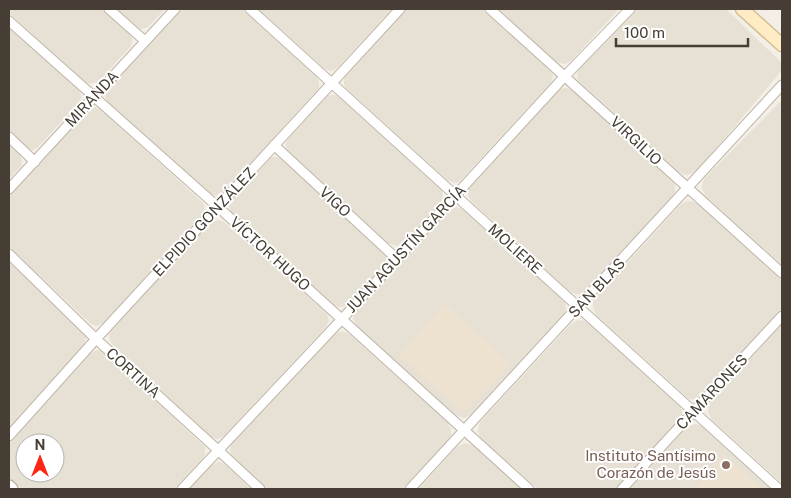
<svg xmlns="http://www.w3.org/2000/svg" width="791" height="498" font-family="'Public Sans',sans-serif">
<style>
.residential{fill:#e7e0d4;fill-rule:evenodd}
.education{fill:#ede2cf}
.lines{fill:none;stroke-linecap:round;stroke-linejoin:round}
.minor-casing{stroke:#bfb5a8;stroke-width:11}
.tertiary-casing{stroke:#bfb5a8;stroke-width:14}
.secondary-casing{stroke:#d4bf95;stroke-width:15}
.minor{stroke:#fff;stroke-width:9}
.tertiary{stroke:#fff;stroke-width:11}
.secondary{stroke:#ffecc4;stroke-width:12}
.education-dot{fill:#8d6e63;stroke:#fff;stroke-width:2}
.labels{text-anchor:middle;stroke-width:4;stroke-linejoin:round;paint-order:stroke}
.street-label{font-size:15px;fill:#463e35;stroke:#fff}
.education-label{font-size:15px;fill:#785e54;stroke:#fff;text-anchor:end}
</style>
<rect width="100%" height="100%" fill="#f3eee6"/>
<path class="residential" d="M9 9H103L129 32 132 38V43L130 47 98 82 90 84 86 83 9 13Z
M115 9H165L148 27 141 29 136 27Z
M180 9H242L316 76 319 82V88L316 91 223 193 218 196 210 194 107 102 105 96V92L107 88Z
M258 9H392L338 67 334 70 330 71 324 68Z
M406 9H482L552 73 553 77 551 83 459 182 454 183 447 180 346 88 344 84V79L345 75Z
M498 9H619L571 61 565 64 557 62Z
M637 9H726L782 63V70L709 157 696 171 693 173 686 175 679 172 578 80 577 73 579 68Z
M9 27 79 90 81 96 80 102 38 147 33 150H28L9 133Z
M563 88H568L572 90 671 179 674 183 675 188V192L672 197 587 290 581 294H577L569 291 472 202 468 195V190L471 186 557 92Z
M329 95H335L339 97 442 190 443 196 441 203 403 244 397 246 388 243 287 151 286 143 288 138 326 97Z
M782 100V265L706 196 703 191 702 187 703 182 705 178Z
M94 107 100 109 201 201 204 204 205 210 202 216 104 323 96 326 91 324 9 247V195L87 110Z
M9 144 20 155 22 161 21 166 9 179Z
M271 157H276L282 159 387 255V260L384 265 346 306 340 307 334 306 230 211 229 205 232 199Z
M691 201 698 204 782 280V308L700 398 696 400 689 399 596 315 593 307V301L596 297 681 204 685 202Z
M457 207 464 210 562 299 565 303 566 309 563 317 471 415 464 418 456 415 356 326 353 318 355 312 448 211 451 208Z
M218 220 224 222 326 313 329 320 326 327 224 436 217 439 210 437 112 344 110 340 109 335 112 329 210 223Z
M9 262 82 331 86 337 84 345 9 428Z
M578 320 584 321 590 324 679 404 682 410V414L680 420 615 489H538L481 438 478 432 479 425 481 421 571 324Z
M782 324V483L712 420 708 412 709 406 712 401Z
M341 331 349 334 448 423 451 429V435L449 439 402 489H267L232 456 230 451 231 445 334 335Z
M96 350H101L105 353 205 447V454L203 458 174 489H22L9 477V444L91 353ZM25 443H55V473H25Z
M695 424 704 426 773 489H630L687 427Z
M465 443 472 445 476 447 522 489H418L457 447Z
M219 462 225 464 251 489H189L212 465Z"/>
<path class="education" d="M445 304 511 364 465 410H460L399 355Z
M724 455 747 475 763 489H694Z"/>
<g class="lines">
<g class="minor-casing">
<path id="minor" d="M109 9 145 41
M250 9 779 489
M490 9 782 273
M9 21 218 207 529 489
M9 137 35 162
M274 145 397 259
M9 189 175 9
M9 254 96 339 218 450 260 489
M9 436 96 339 400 9
M182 489 342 319 565 76 630 9
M410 489 782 85
M622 489 782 316"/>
</g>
<g class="tertiary-casing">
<path id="tertiary" d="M9 486 12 489"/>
</g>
<g class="secondary-casing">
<path id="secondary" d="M742 9 782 45"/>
</g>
<use href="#minor" class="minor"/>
<use href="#tertiary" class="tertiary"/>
<use href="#secondary" class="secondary"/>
</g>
<circle class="education-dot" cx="726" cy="465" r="5"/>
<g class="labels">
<g class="street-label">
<text transform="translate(92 99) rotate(-47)" y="5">MIRANDA</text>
<text transform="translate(636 141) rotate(43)" y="5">VIRGILIO</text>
<text transform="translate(335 202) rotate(43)" y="5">VIGO</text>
<text transform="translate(204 222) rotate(-47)" y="5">ELPIDIO GONZÁLEZ</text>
<text transform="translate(406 249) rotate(-47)" y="5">JUAN AGUSTÍN GARCÍA</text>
<text transform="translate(515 249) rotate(42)" y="5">MOLIERE</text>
<text transform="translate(270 254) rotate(42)" y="5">VÍCTOR HUGO</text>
<text transform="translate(597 288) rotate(-47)" y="5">SAN BLAS</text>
<text transform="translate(133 373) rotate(42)" y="5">CORTINA</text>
<text transform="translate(712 392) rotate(-47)" y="5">CAMARONES</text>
</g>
<g class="education-label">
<text x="716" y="461">Instituto Santísimo<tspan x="716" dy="17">Corazón de Jesús</tspan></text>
</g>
</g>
<rect width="791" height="498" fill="none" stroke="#463e35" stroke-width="20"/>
<g transform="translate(40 458)"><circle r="24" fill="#ffffff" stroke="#b5b2ae"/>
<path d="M0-4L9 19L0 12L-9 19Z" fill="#fd2513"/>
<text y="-8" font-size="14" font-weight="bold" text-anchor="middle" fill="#463e35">N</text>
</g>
<path d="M616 38v8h132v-8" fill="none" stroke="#463e35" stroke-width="2.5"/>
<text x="624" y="38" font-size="15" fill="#463e35" stroke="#ffffff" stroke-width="4" paint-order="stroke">100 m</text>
</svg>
